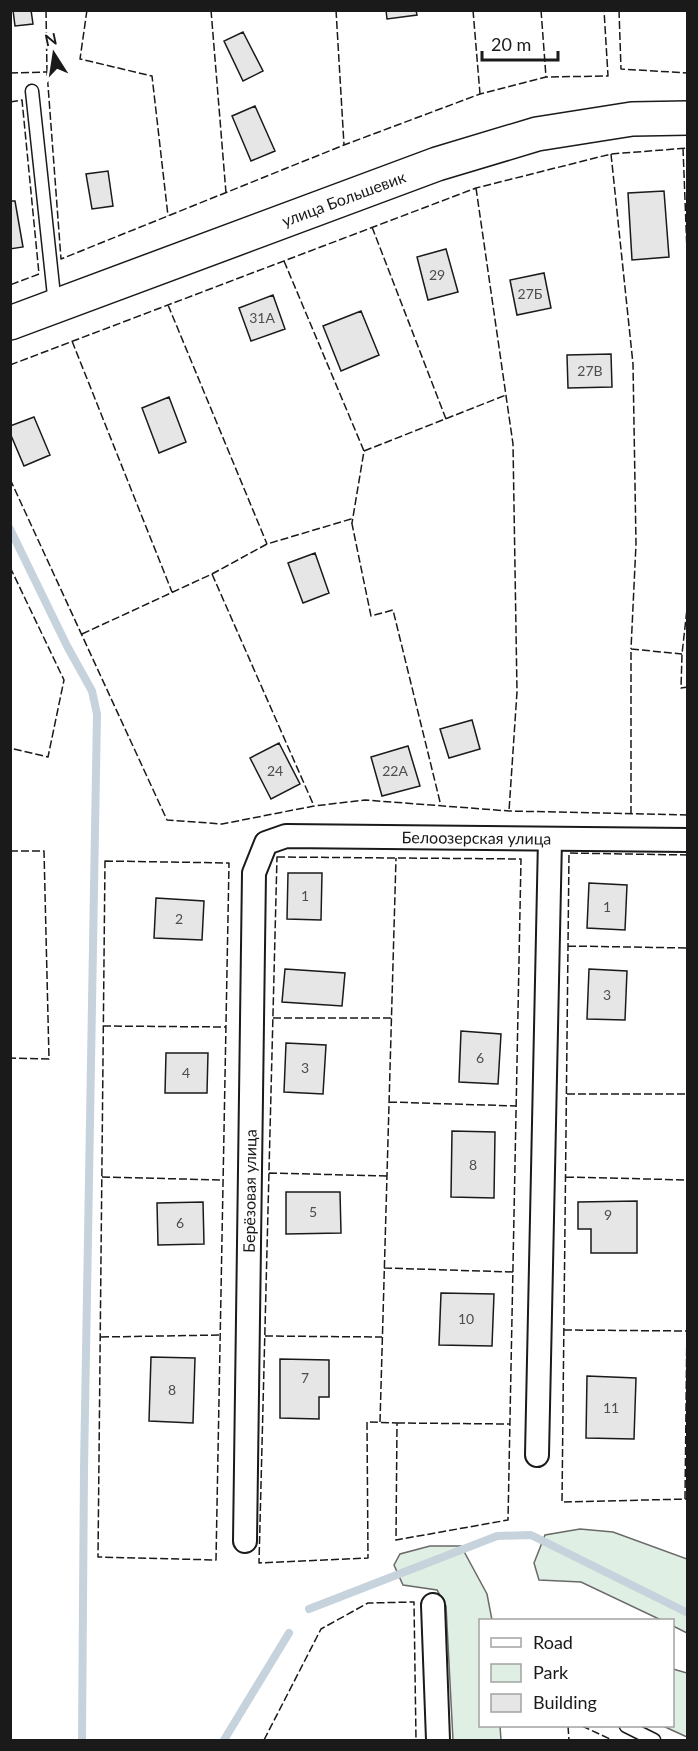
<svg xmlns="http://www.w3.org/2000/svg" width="698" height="1751" font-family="Lato,sans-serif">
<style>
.green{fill:#e0efe3;stroke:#6a6a6a;stroke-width:1.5}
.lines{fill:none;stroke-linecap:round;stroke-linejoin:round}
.stream{stroke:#c6d2dc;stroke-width:8}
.building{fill:#e6e6e6;stroke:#1a1a1a;stroke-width:1.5}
.service-casing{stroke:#1a1a1a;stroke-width:15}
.minor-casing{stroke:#1a1a1a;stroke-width:26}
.primary-casing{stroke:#1a1a1a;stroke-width:36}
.service{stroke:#fff;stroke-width:12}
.minor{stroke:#fff;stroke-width:22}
.primary{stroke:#fff;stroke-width:33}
.fence{stroke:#1a1a1a;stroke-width:1.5;stroke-dasharray:8 3;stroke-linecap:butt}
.labels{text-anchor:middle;stroke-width:4.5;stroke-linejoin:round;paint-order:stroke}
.number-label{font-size:14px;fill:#4d4d4d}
.street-label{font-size:16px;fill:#1a1a1a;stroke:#fff}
</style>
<rect width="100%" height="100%" fill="#fff"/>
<path class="green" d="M580 1529 613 1532 687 1559V1633L673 1626 672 1620H661L581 1582 539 1580 534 1563 545 1535Z
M430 1546H461L487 1594 492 1620H480V1726H500L501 1740H453L446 1606 437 1590 403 1585 394 1565 400 1554Z
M673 1669 687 1673V1737L663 1726H672Z"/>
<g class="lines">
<path class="stream" d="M10 529 67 646 92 691 97 714 84 1469 82 1740
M309 1609 497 1536 531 1535 688 1613
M224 1740 289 1633"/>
</g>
<path class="building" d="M13 10H31L33 24 15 26Z
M386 10H416L417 15 387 19Z
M243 32 263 71 243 81 224 41Z
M255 106 275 151 251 161 232 116Z
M108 171 113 206 92 209 86 174Z
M664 191 669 257 632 260 628 193Z
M10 201H15L23 247 10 249Z
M446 249 458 292 428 300 417 257Z
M544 273 551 308 517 315 510 280Z
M273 295 285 329 251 341 239 308Z
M361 311 379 355 341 371 323 326Z
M611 354 612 387 568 388 567 355Z
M169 397 186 442 159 453 142 408Z
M34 417 50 455 24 466 10 433V426Z
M315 553 329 593 303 603 288 563Z
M472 720 480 749 449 758 440 729Z
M279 743 300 784 271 799 250 758Z
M408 746 420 786 382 796 371 757Z
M288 873H322L321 920 287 919Z
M589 883 627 885 625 930 587 928Z
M156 898 204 901 202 940 154 938Z
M285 969 345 973 342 1006 282 1002Z
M589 969 627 971 625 1020 587 1019Z
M461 1031 501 1034 498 1084 459 1082Z
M286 1043 326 1045 323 1094 284 1092Z
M166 1053H208L207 1093H165Z
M452 1131 495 1132 494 1198 451 1197Z
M286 1192H340L341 1233 286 1234Z
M637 1201V1253H591V1229H578V1202Z
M203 1202 204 1244 158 1245 157 1203Z
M441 1293 494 1294 492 1346 439 1345Z
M151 1357 195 1358 193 1423 149 1421Z
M280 1359 329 1360V1397H319V1419L280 1418Z
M587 1376 636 1378 634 1439 586 1438Z"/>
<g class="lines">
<g class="service-casing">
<path id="service" d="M32 91 55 305
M626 1726 654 1740"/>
</g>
<g class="minor-casing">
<g id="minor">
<path d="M537 1455 550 839"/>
<path id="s1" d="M245 1541 254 873 266 843 286 836 688 840"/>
<path d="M433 1605 438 1740"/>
</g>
</g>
<g class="primary-casing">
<g id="primary">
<path id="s2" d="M10 323 437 164 537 134 632 119 688 118"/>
</g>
</g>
<use href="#service" class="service"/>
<use href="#minor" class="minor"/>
<use href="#primary" class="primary"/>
<path class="fence" d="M46 10 47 72
M87 10 80 59 152 76 168 216
M211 10 226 193
M336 10 344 145
M473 10 480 94
M541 10 546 77
M619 10 621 69 688 73
M10 73 47 72 61 259 344 145 480 94 546 77 608 76 604 10
M10 102 22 100 39 274 10 285
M683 148 688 277
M611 154 633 364 636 544 631 649
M476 188 513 444 517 692 509 811
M372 227 446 419
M284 261 364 451 352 523
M168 305 267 544
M72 341 172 592
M10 365 476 188 611 154 688 148
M364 451 506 395
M10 479 167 820 222 824 314 806 365 800 509 811 688 815
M10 567 64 680 48 757 10 748
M212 574 314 806
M688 600 682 654 681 688 688 687
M82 634 212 574 267 544 351 519 371 616 393 610 441 806
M631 814V649L682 654
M10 851H44L49 1059 10 1058
M688 855 569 853 562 1502 688 1499
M277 857 521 859 508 1520 396 1540 397 1423 367 1422 368 1558 259 1563Z
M105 861 229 863 216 1560 98 1557Z
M568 946 688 948
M273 1018H392
M103 1026 226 1027
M567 1094H688
M389 1102 516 1106
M269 1173 387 1176
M102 1177 223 1180
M566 1177 688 1180
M384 1268 513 1272
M564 1330 687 1331
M265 1336 382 1337
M101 1337 221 1335
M380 1422 396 858
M397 1423 510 1424
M685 1499 688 1230
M568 1726 569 1740
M582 1726 612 1740
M264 1740 321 1629 368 1603 414 1602 416 1740"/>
</g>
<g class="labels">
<g class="number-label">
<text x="437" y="280">29</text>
<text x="530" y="299">27Б</text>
<text x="262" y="323">31А</text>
<text x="590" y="376">27В</text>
<text x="275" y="776">24</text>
<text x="395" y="776">22А</text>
<text x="305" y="901">1</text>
<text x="607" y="912">1</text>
<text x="179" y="924">2</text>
<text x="607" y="1000">3</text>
<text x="480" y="1063">6</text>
<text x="305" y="1073">3</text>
<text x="186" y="1078">4</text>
<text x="473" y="1170">8</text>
<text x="313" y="1217">5</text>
<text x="608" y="1220">9</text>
<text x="180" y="1228">6</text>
<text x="466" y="1324">10</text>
<text x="305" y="1383">7</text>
<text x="172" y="1395">8</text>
<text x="611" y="1413">11</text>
</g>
<g class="street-label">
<text dy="6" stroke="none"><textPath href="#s2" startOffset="356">улица Большевик</textPath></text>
<text dy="6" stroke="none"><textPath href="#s1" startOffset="912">Белоозерская улица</textPath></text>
<text dy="6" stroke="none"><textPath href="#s1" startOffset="350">Берёзовая улица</textPath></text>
</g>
</g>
<rect width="698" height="1751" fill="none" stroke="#1a1a1a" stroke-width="24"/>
<rect x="479" y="1619" width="195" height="108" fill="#ffffff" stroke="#a3a3a3" stroke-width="1.5"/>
<rect x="491" y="1638" width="30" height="9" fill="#ffffff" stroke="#a3a3a3" stroke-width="1.5"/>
<text x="533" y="1649" font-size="18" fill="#1a1a1a">Road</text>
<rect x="491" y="1664" width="30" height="18" fill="#e0efe3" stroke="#a3a3a3" stroke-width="1.5"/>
<text x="533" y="1679" font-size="18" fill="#1a1a1a">Park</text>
<rect x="491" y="1694" width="30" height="18" fill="#e6e6e6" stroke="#a3a3a3" stroke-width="1.5"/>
<text x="533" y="1709" font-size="18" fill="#1a1a1a">Building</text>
<g transform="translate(54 54) rotate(348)" stroke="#ffffff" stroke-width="4.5" paint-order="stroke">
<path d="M0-4.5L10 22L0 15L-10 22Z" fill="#1a1a1a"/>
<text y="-9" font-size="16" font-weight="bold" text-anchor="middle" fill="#1a1a1a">N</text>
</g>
<path d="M482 51v9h76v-9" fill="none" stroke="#1a1a1a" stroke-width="3"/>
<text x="491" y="51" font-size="18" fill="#1a1a1a" stroke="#ffffff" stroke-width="4.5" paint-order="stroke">20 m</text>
</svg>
